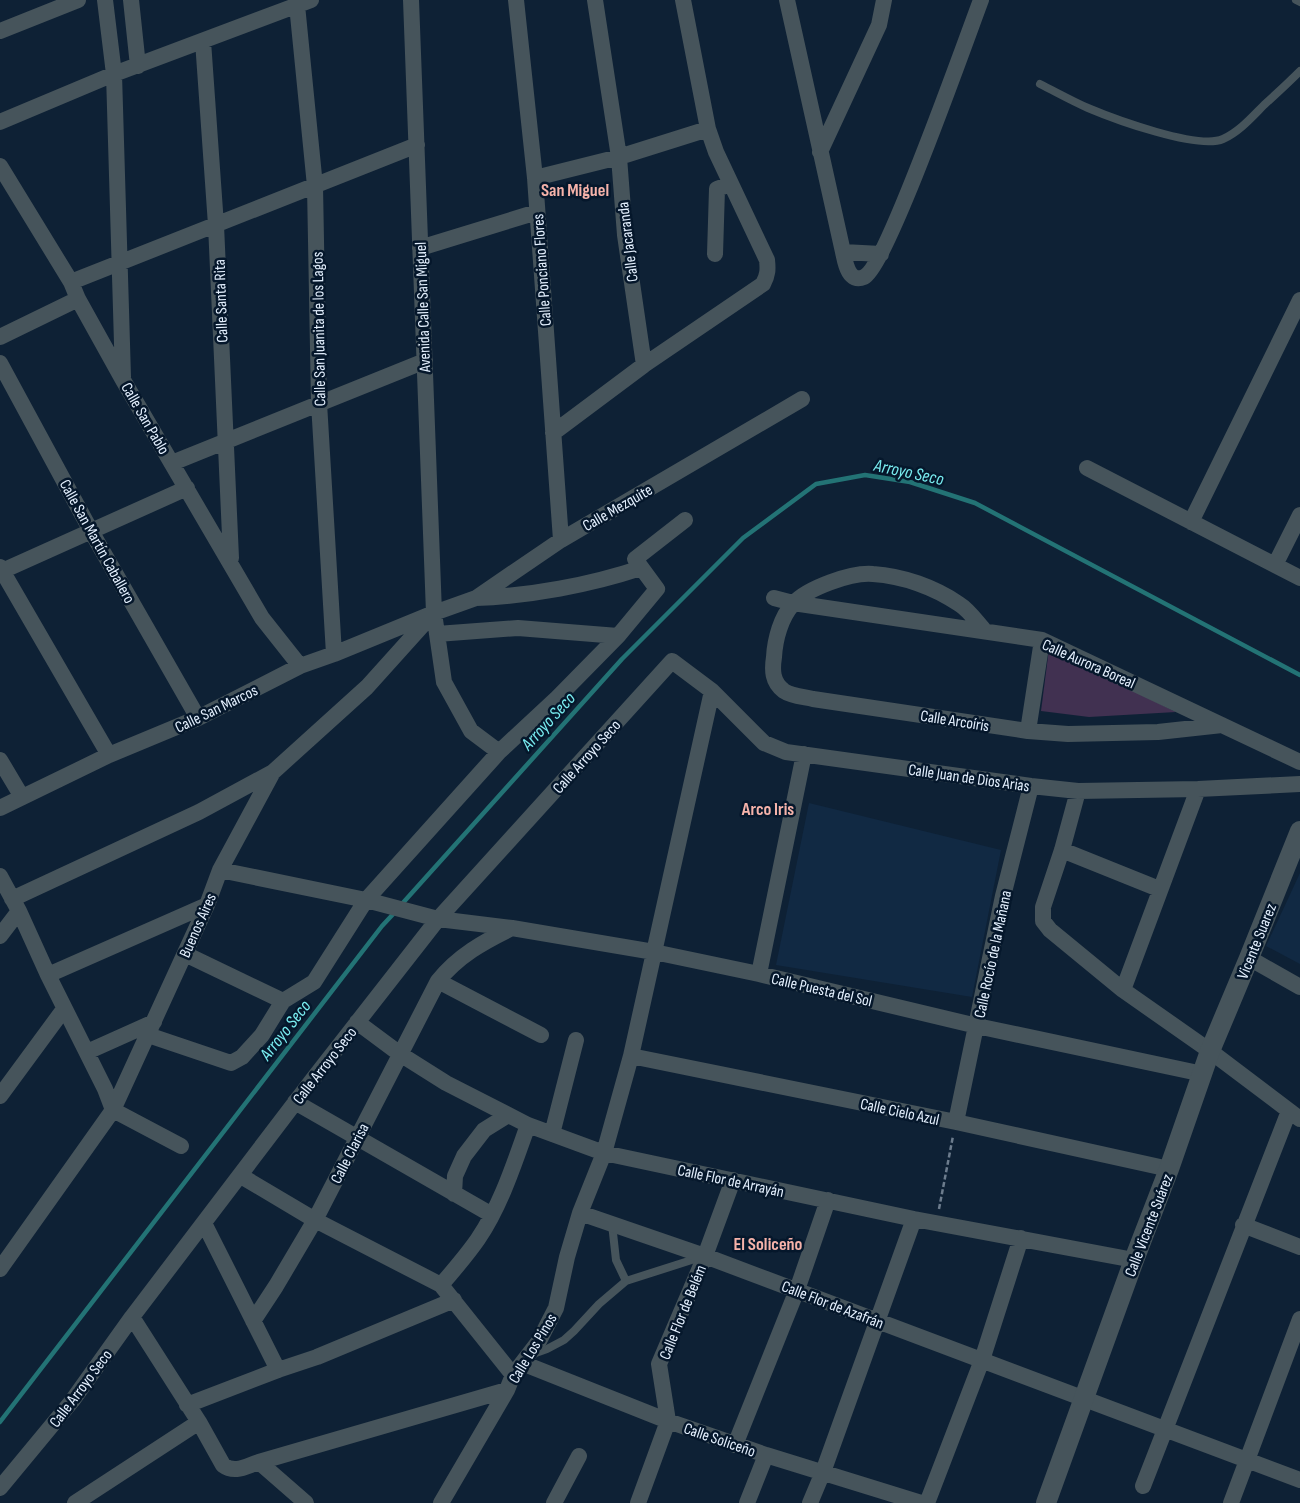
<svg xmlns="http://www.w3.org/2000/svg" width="1300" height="1503" font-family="'Sofia Sans Condensed',sans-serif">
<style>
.built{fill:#112943}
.green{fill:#413151}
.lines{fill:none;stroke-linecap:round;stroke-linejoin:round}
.stream{stroke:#237375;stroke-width:4.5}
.path{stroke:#6c7c8d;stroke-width:2.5;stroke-dasharray:5 2.5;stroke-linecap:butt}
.service{stroke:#46545b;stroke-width:8}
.minor{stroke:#46545b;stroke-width:16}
.tertiary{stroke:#46545b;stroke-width:20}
.labels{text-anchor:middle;stroke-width:5;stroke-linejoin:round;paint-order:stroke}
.street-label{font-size:16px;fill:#e4f0fe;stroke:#05172b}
.neighbourhood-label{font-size:18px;font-weight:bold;fill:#f6b3aa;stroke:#05172b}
.water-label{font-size:18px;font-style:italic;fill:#79ecf0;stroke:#05172b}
</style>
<rect width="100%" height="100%" fill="#0e2135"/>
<path class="built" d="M809 803 1001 850 972 997 776 965Z
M1300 873V964L1266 946Z"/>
<path class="green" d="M1049 649 1176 712 1089 717 1041 711Z"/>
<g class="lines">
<path class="stream" d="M401 905 622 659 743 538 816 484 865 475 910 482 975 503 1300 675
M0 1422 382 926 396 911"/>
<path class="path" d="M939 1209 953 1136"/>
<path class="service" d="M1296 0 1300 2
M1040 84C1056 92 1072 101 1088 108 1114 119 1198 150 1223 139 1239 132 1252 117 1264 105 1276 94 1288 83 1300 71
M612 1224 616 1260 626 1281
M533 1354 547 1349 564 1340 574 1331 599 1304 626 1281 701 1257"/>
<path class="minor" d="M105 0 114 74 123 377
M131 0 138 66
M411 0 434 613 444 682 471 731 499 752
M516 0 535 178 561 540
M595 0 619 157 625 235 644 365
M787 0 843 252C845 261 848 284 864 277 886 267 967 37 981 0
M297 5 315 186 319 403 334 654
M0 31 78 0
M203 41 216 225 231 558
M0 122 114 74 311 0
M820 152 879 25 884 0
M0 166 71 282 78 299 123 380 262 618 300 666
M535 178 619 157 708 129
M420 248 537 212
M843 252 881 254
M715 254 717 189 730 184
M71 282 417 145
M0 337 78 299
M0 363 91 531 198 718
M553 433 644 365 763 284C768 275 768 269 767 260L716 152 708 129 683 0
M172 463 425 361
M1087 468 1300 578
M1191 522 1300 300
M1275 565 1300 515
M0 567 109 755
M0 572 187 488
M476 598C530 596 590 585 641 568
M774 598 793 603 1042 640 1300 762
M985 631C977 622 969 610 959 604 934 587 903 576 873 574 852 572 807 588 793 604 781 617 775 639 774 657 772 670 772 682 784 691 791 696 805 697 813 699L1028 731 1068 734 1158 732 1222 725
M437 634 518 628 618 636
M1028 731 1042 640
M0 760 22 797
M1078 791 1062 850 1043 907V921L1050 930 1123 990 1210 1051 1300 1119
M0 808 109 755 198 718 300 666 334 654 434 613 476 598 561 540 802 399
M1062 850 1159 889
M220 870 366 900 438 919 512 928 654 952 759 974 977 1026 1203 1074
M0 876 19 911 48 975 105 1089 113 1110
M12 899 199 812 273 772
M0 936 19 911
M185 954 283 1001
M1249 958 1300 987
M759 974 804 754
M48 975 207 905
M438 981 541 1035
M1123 990 1198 789
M357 1022 400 1054 446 1083 528 1125 604 1153 914 1219 1134 1260
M148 1035 231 1063 242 1057 262 1035 283 1001 314 982 366 900 499 752 557 698 618 636 657 589 635 559 685 520
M87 1052 154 1022
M631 1056 956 1122 1169 1169
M0 1096 64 1009
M295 1102 492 1215
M113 1110 181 1146
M956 1122 1003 896 1031 786
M552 1134 576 1040
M241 1176 315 1220 441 1285 513 1375
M454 1194 455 1176 464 1156 484 1130 508 1115
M580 1213 705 1256 1300 1480
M204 1223 278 1370
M1243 1225 1300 1247
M0 1269 113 1110 207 905 220 870 273 772 367 687 430 617
M441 1285C454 1270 467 1255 478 1239 501 1205 514 1164 528 1125
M132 1317 199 1422 223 1465C235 1474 246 1466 259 1462L507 1390
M253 1321 276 1286 315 1220 438 981C458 956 483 942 512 928
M522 1363 668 1421 766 1455 921 1503
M187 1405 278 1370 317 1357 454 1300
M735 1445 797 1290 828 1200
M259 1462 306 1503
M1143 1486 1289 1111
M0 1488 72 1401 132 1317 313 1079 438 919 672 661 712 691 764 743 786 752 1031 786 1078 791 1198 789 1300 784
M75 1503 199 1422
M441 1503 507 1390 513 1375 539 1341 556 1308 567 1257 580 1213 604 1153 631 1056 712 691
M554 1503 579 1456
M638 1503 668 1421 659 1364 705 1256 733 1180
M747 1503 766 1455
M810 1503 823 1472 914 1219
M927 1503 982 1360 1021 1238
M1231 1503 1300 1319"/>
<path class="tertiary" d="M1046 1503 1134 1260 1169 1169 1210 1051 1249 958 1300 831"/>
</g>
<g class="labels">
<g class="street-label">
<text transform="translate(627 242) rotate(-97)" y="6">Calle Jacaranda</text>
<text transform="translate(541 270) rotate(-94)" y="6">Calle Ponciano Flores</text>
<text transform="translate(220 301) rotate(-92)" y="6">Calle Santa Rita</text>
<text transform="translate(422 307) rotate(-92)" y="6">Avenida Calle San Miguel</text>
<text transform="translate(318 329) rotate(-91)" y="6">Calle San Juanita de los Lagos</text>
<text transform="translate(146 418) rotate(60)" y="6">Calle San Pablo</text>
<text transform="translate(617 507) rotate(-30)" y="6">Calle Mezquite</text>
<text transform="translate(98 541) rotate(61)" y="6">Calle San Martín Caballero</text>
<text transform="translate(1089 663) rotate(24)" y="6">Calle Aurora Boreal</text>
<text transform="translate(216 708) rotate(-26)" y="6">Calle San Marcos</text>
<text transform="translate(955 720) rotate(9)" y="6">Calle Arcoíris</text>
<text transform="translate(586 756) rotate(-48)" y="6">Calle Arroyo Seco</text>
<text transform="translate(969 777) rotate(8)" y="6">Calle Juan de Dios Arias</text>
<text transform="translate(197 925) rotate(-66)" y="6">Buenos Aires</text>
<text transform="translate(1256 941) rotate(-68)" y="6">Vicente Suarez</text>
<text transform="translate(992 954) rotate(-78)" y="6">Calle Rocío de la Mañana</text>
<text transform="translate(822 989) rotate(13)" y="6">Calle Puesta del Sol</text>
<text transform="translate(324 1065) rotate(-52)" y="6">Calle Arroyo Seco</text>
<text transform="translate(900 1111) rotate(12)" y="6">Calle Cielo Azul</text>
<text transform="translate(349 1153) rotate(-63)" y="6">Calle Clarisa</text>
<text transform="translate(731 1180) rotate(12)" y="6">Calle Flor de Arrayán</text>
<text transform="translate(1148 1225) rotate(-69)" y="6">Calle Vicente Suárez</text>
<text transform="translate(833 1304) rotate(21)" y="6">Calle Flor de Azafrán</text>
<text transform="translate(682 1312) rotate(-68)" y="6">Calle Flor de Belém</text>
<text transform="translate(532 1348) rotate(-59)" y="6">Calle Los Pinos</text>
<text transform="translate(80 1388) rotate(-53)" y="6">Calle Arroyo Seco</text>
<text transform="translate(720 1439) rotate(19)" y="6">Calle Soliceño</text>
</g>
<g class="neighbourhood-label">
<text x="575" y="196">San Miguel</text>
<text x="768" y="815">Arco Iris</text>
<text x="768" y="1250">El Soliceño</text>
</g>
<g class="water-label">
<text transform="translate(909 472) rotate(12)" y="6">Arroyo Seco</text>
<text transform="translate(548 721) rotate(-48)" y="6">Arroyo Seco</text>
<text transform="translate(285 1030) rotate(-52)" y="6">Arroyo Seco</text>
</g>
</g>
</svg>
